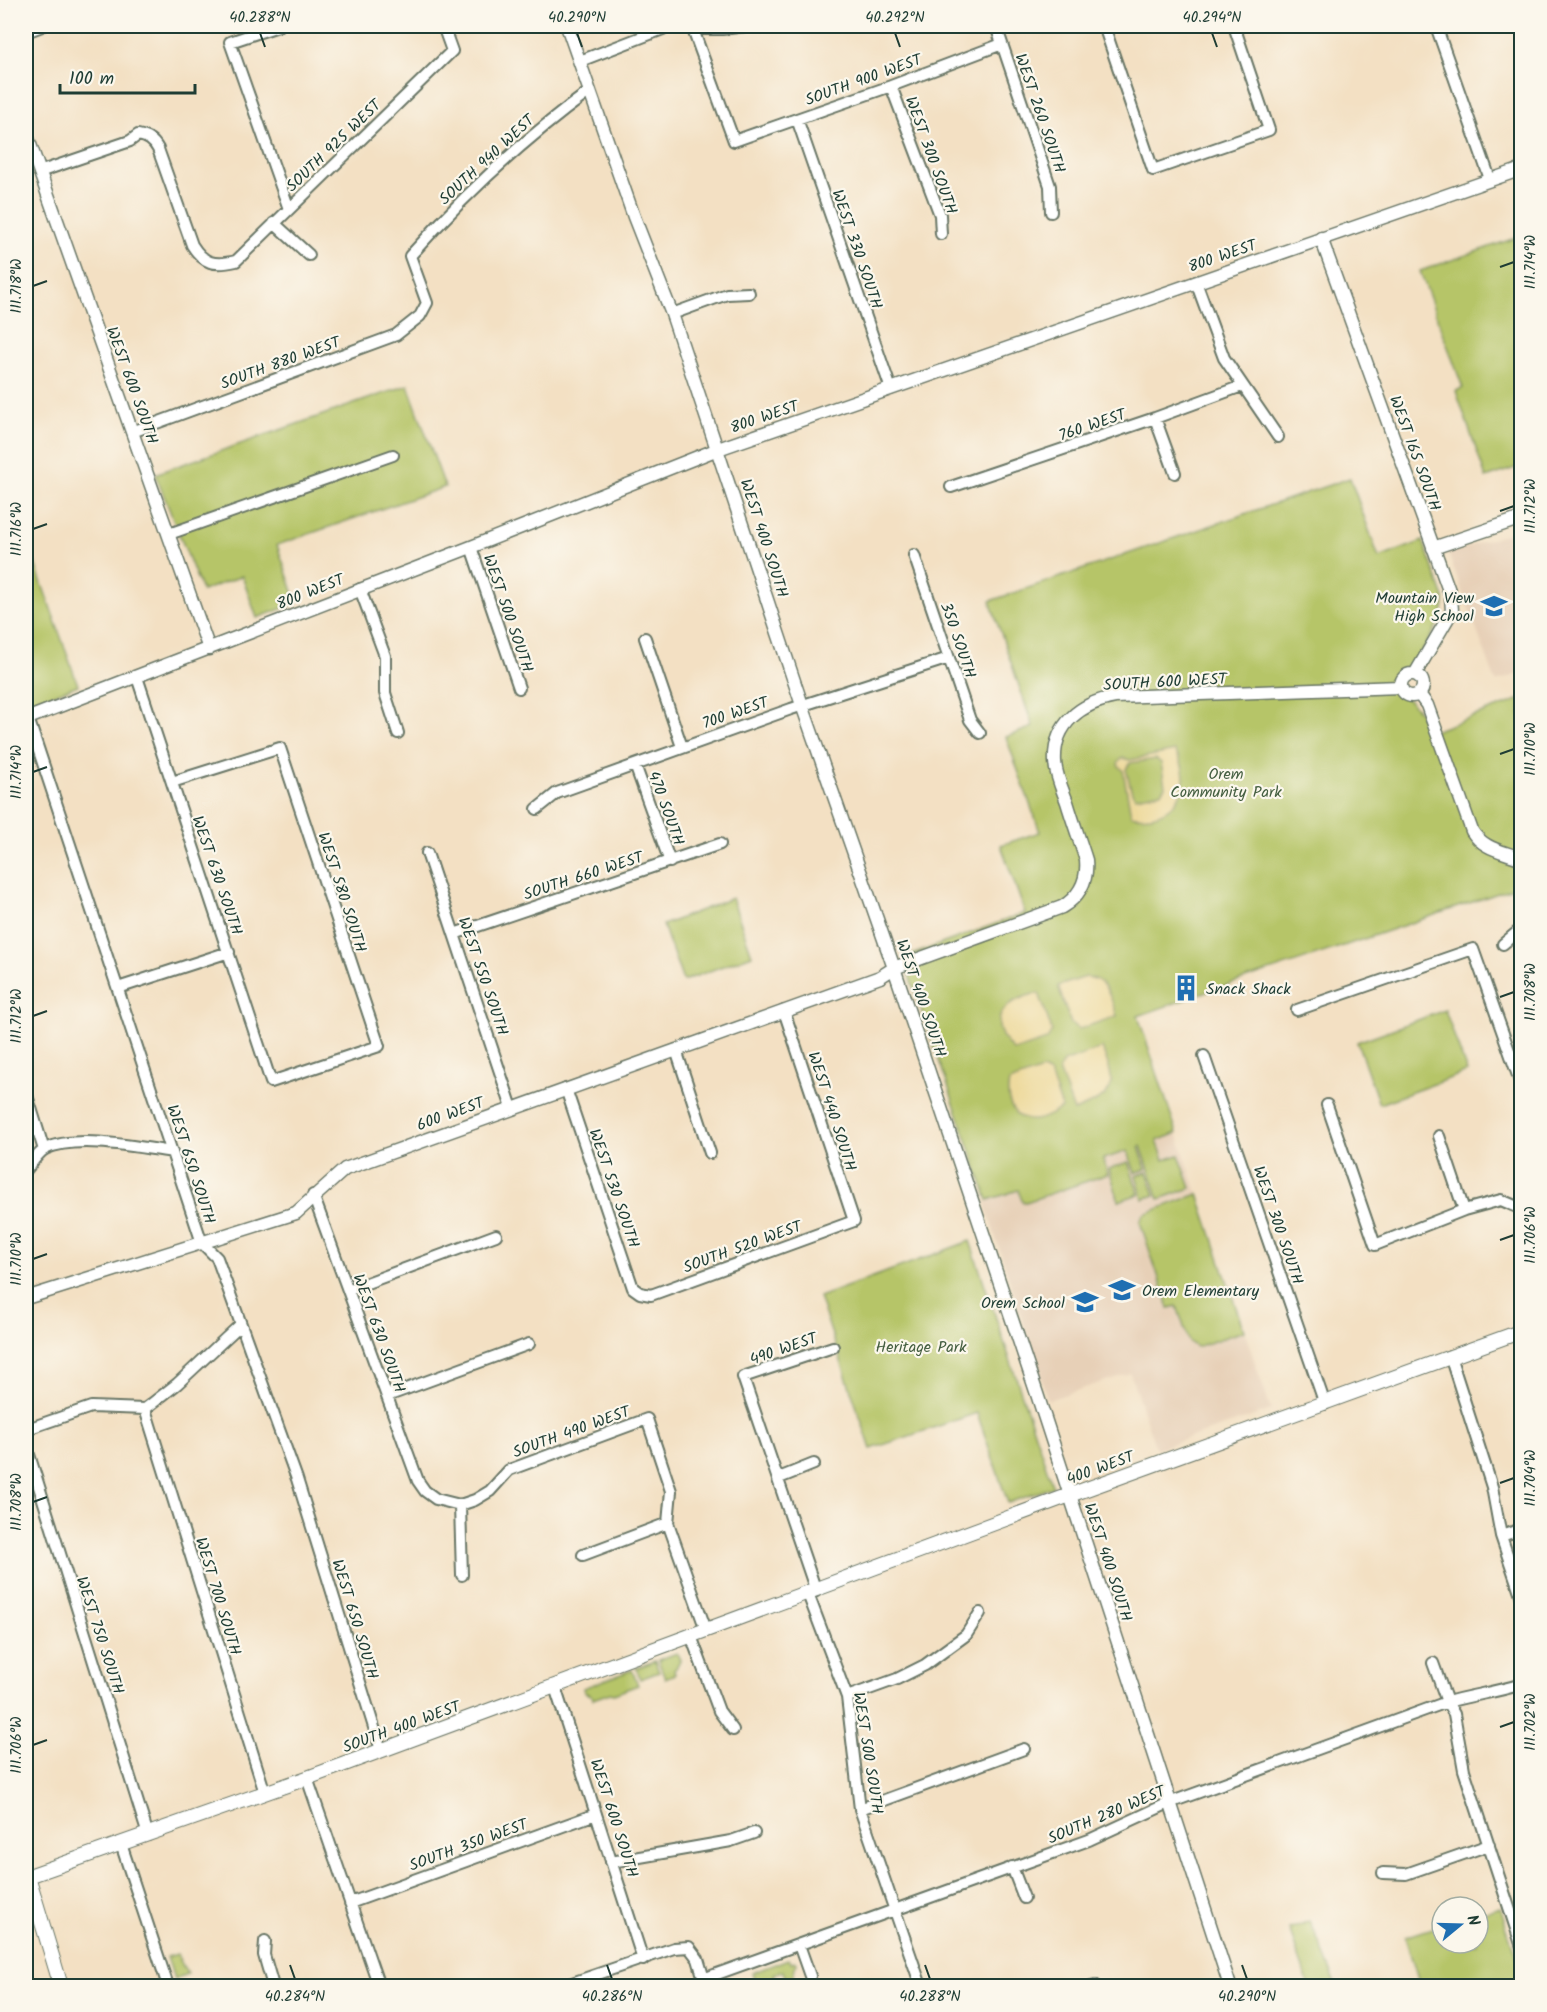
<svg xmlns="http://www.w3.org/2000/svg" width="1547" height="2012" font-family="Kalam,sans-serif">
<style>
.built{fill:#e7d0b7}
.green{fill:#b6c567;stroke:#6a814e;stroke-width:1.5}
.sand{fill:#eeda9e;stroke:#868c69;stroke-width:1.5;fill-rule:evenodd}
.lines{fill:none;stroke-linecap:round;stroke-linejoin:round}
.minor-casing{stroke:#697666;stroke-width:14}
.tertiary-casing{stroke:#697666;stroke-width:15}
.secondary-casing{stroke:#697666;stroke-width:16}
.minor{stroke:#fff;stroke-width:10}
.tertiary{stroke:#fff;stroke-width:12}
.secondary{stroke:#fff;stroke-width:14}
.ticks{fill:none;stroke:#1f3d34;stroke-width:2}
.labels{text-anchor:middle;stroke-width:4.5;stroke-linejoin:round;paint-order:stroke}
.street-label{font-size:16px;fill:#1f3d34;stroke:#fbf7ec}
.poi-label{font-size:16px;fill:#1f3d34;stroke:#fbf7ec;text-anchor:end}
.park-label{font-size:16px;fill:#455f41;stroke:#fbf7ec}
.neatline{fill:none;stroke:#1f3d34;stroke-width:2}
.ticks-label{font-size:15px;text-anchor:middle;fill:#1f3d34}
</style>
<rect width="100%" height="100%" fill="#fbf7ec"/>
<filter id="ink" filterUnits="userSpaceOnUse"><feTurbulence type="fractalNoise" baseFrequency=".0167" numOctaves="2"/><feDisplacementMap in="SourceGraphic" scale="12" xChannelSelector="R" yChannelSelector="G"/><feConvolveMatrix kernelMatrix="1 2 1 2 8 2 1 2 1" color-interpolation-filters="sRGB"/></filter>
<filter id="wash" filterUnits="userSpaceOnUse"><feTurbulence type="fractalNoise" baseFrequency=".008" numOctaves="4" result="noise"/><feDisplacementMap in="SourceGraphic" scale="24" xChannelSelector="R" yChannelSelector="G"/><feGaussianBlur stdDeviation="1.35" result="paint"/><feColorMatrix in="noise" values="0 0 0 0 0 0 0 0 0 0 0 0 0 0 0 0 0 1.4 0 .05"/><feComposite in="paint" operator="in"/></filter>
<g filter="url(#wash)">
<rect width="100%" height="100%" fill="#f3e0c3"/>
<path class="built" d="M1521 529V673L1496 682 1448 553Z
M1177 1133 1271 1410 1156 1449 1130 1373 1048 1400 984 1201Z"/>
<path class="green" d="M1521 236V466L1486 478 1456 391 1463 388 1420 271Z
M408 385 445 487 277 545 297 603 257 618 242 576 202 591 155 474Z
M1350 478 1379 558 1423 541 1444 598C1446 620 1416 663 1398 677L1397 694C1417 702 1422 715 1428 733L1521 699V885C1394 930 1266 971 1138 1016L1177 1133 1157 1141 1164 1160 1179 1155 1191 1188 1159 1199 1141 1146 1139 1147 1146 1169 1135 1173 1128 1151 1103 1159 1108 1174 1023 1203 1018 1190 988 1200 903 958 1025 913 1001 845 1040 832 1006 737 1033 727 990 601Z
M26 539 78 685 26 705Z
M732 898 752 955 683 981 663 925Z
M1445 1010 1467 1072 1379 1104 1357 1042Z
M1128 1162 1139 1194 1119 1201 1109 1169Z
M1147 1172 1155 1195 1143 1199 1136 1176Z
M1198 1194 1244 1331 1196 1347 1189 1342 1177 1306 1169 1308 1140 1222 1144 1214Z
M970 1241 1053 1487 1008 1503 977 1413 871 1449 819 1297Z
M677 1653 680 1660 676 1668 674 1670 675 1674 665 1678 658 1660Z
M655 1661 659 1672 640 1679 636 1668Z
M632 1670 638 1685 614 1694 610 1693 593 1699 592 1696 584 1692 583 1688Z
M1500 1907 1521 1972V1986H1420L1405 1937 1442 1925V1943H1478V1914Z
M1310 1921 1337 1986H1309L1289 1929Z
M177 1954 187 1974 174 1979 167 1957Z
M788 1959 791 1963 794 1961 796 1963 793 1976 785 1977 783 1971 774 1974 775 1978H769L756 1986 752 1973Z"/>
<path class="sand" d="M1175 751C1199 786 1171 825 1131 815L1123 770 1118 765 1119 761 1123 758 1130 760ZM1156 759 1161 763 1165 786 1161 792 1136 797 1132 793 1126 769 1130 763Z
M1086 977C1107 978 1111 998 1117 1016L1079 1029 1071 1024 1058 986Z
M1039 993 1052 1031 1047 1040 1014 1051C983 1020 1004 1000 1039 993Z
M1102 1048C1118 1089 1116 1094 1074 1111L1059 1070 1063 1062Z
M1042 1070 1050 1074 1062 1108C1053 1113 1045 1119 1035 1120 1013 1122 1005 1100 1009 1082Z"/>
</g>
<g filter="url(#ink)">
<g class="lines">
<g class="minor-casing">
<path id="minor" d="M278 26 230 42 289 209
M996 26 1050 186 1051 212
M1104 26 1153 170 1269 130 1234 26
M1436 26 1490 179
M692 27 734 141 891 86 1002 44
M26 32 42 26
M580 61 668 27 722 29 746 26
M891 86 940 215 941 234
M797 119 891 389
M39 172 130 141 138 135C148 137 153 140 158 149L192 245C204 264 214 266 236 261L452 51 443 26
M274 223 309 255
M1196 282 1224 358 1278 437
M672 314 727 294 749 293
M1155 418 1175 473
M132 432 396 335 420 316 427 303 410 256C464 195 524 139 590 91
M951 487 1155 418 1242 386
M169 534 393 455
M471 547 519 688
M914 555 970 720 980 733
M360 589 385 656V693L398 733
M645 638 682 747
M137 677C181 812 227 947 271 1082L379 1046 280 748 172 782
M28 718 202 1243 217 1258 297 1479 381 1750
M635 765 670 862
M537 809 557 793 791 709 949 658
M427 853 512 1108
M454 934 720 844
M1503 944 1522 928
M118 988 229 952
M1297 1010 1473 949 1522 1087
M676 1050 710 1153
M1204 1056 1325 1404
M566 1089 633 1288 640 1293 651 1295 854 1221 784 1011
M26 1092 44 1150
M1327 1105 1375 1245 1464 1210 1501 1200 1522 1209
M1439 1136 1464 1210
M26 1170C31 1164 38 1153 45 1149 76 1134 139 1147 172 1152
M313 1195 418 1481 425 1491 436 1499 460 1505 475 1500 490 1491 509 1470 647 1419 671 1491 668 1523 706 1630
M348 1290 496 1235
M1450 1356 1492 1487 1501 1536 1522 1598
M387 1396 529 1344
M145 1409 265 1793
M26 1435 33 1427 91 1407 145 1409 177 1384 240 1325
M26 1445 148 1835
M779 1478 814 1464
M460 1505 462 1575
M1501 1536 1522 1529
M583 1555 668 1523
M816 1591 743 1377 833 1347
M808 1594 847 1697 860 1809 921 1986
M691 1636 719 1711 733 1730
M1433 1663 1447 1702 1454 1714 1464 1770 1522 1947
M555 1687 643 1960
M847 1697 897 1679 925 1665 966 1635 980 1613
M307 1778 379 1986
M860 1809 1024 1749
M121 1844 168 1986
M611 1862 731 1841 754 1833
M1012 1867 1024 1898
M1383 1873 1406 1874 1489 1845
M350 1903 596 1814
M265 1941 264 1955 273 1986
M799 1945 810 1976
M703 1979 1089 1840 1169 1803 1447 1702C1472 1695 1497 1692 1522 1684
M563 1986 674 1948 689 1947 698 1959 706 1986
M1091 1986 1095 1985 1096 1986"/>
</g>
<g class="tertiary-casing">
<path id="tertiary" d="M567 26 634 217 672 314 802 705 894 968 1037 1394 1230 1986
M26 133 209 649
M1321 238 1451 596 1452 611 1415 674
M1433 548 1522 518
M1401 685a11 11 0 1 1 22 0a11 11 0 1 1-22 0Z
M1419 694 1427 705 1472 831C1483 849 1503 851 1522 859
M26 719 471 547 718 449 1522 169
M26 1298 296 1213 345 1169 880 977 894 968 1062 907C1080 896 1088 881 1086 860 1080 841 1073 822 1067 802 1062 789 1056 776 1055 762 1053 724 1081 703 1115 697L1401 687"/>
</g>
<g class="secondary-casing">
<path id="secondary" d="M28 1876 61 1986
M26 1877 307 1778 1070 1495 1522 1331"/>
</g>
<use href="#minor" class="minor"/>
<use href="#tertiary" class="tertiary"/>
<use href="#secondary" class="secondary"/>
</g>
</g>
<path class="ticks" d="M260 33 265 47M577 33 582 47M895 33 900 47M1212 33 1217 47M1500 267 1514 262M33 286 47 281M1500 511 1514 506M33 529 47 524M1500 754 1514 749M33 772 47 767M1500 997 1514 992M33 1016 47 1011M1500 1240 1514 1235M33 1259 47 1254M1500 1483 1514 1478M33 1502 47 1497M1500 1727 1514 1722M33 1745 47 1740M290 1965 295 1979M607 1965 612 1979M925 1965 930 1979M1242 1965 1247 1979"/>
<defs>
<g id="school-bare" transform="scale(2.07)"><path d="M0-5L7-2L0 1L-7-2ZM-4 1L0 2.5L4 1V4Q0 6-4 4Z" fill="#1f6fb2" stroke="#fbf7ec" stroke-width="2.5" paint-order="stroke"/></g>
<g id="building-bare" transform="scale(2.07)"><path d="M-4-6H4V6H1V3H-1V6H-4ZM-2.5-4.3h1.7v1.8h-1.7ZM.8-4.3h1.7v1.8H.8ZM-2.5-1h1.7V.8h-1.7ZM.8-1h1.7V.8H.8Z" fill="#1f6fb2" stroke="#fbf7ec" stroke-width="2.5" paint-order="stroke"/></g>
</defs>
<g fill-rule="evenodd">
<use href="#school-bare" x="1494" y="606"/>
<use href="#building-bare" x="1186" y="988"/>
<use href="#school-bare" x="1122" y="1290"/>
<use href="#school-bare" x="1085" y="1302"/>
</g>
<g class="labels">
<g class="street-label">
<text transform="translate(863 79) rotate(-20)" y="6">SOUTH 900 WEST</text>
<text transform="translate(1041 113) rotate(71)" y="6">WEST 260 SOUTH</text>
<text transform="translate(333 145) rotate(-44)" y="6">SOUTH 925 WEST</text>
<text transform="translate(932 155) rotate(70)" y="6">WEST 300 SOUTH</text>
<text transform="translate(486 159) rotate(-43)" y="6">SOUTH 940 WEST</text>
<text transform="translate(858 249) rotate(71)" y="6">WEST 330 SOUTH</text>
<text transform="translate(1222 255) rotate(-19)" y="6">800 WEST</text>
<text transform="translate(280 362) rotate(-20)" y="6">SOUTH 880 WEST</text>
<text transform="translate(133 385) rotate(70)" y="6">WEST 600 SOUTH</text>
<text transform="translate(764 416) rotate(-19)" y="6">800 WEST</text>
<text transform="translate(1092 424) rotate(-19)" y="6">760 WEST</text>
<text transform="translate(1416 453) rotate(70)" y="6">WEST 165 SOUTH</text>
<text transform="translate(765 538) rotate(72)" y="6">WEST 400 SOUTH</text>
<text transform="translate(310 591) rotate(-22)" y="6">800 WEST</text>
<text transform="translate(509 613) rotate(71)" y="6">WEST 500 SOUTH</text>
<text transform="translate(959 640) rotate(71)" y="6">350 SOUTH</text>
<text transform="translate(1165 681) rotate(-3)" y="6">SOUTH 600 WEST</text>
<text transform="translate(735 712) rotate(-19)" y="6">700 WEST</text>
<text transform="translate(667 808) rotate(70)" y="6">470 SOUTH</text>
<text transform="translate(218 875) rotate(71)" y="6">WEST 630 SOUTH</text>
<text transform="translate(583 875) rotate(-18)" y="6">SOUTH 660 WEST</text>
<text transform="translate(343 892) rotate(72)" y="6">WEST 580 SOUTH</text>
<text transform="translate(484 976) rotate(71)" y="6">WEST 550 SOUTH</text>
<text transform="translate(922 998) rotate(71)" y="6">WEST 400 SOUTH</text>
<text transform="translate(833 1111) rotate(72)" y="6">WEST 440 SOUTH</text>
<text transform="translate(450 1113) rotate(-20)" y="6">600 WEST</text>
<text transform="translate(192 1164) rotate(72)" y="6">WEST 650 SOUTH</text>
<text transform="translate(615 1188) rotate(71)" y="6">WEST 530 SOUTH</text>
<text transform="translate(1279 1225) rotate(71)" y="6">WEST 300 SOUTH</text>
<text transform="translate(742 1246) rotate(-20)" y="6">SOUTH 520 WEST</text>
<text transform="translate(380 1333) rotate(70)" y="6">WEST 630 SOUTH</text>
<text transform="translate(783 1348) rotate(-19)" y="6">490 WEST</text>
<text transform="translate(571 1431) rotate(-20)" y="6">SOUTH 490 WEST</text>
<text transform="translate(1100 1467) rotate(-20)" y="6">400 WEST</text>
<text transform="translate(1109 1562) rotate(72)" y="6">WEST 400 SOUTH</text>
<text transform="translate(219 1596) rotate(73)" y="6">WEST 700 SOUTH</text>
<text transform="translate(356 1619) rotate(73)" y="6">WEST 650 SOUTH</text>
<text transform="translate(101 1635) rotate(72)" y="6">WEST 750 SOUTH</text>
<text transform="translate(401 1726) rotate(-20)" y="6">SOUTH 400 WEST</text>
<text transform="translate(869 1753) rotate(81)" y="6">WEST 500 SOUTH</text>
<text transform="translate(1106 1814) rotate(-23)" y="6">SOUTH 280 WEST</text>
<text transform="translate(615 1818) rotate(72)" y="6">WEST 600 SOUTH</text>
<text transform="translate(468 1844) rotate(-20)" y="6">SOUTH 350 WEST</text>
</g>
<g class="poi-label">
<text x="1474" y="603">Mountain View<tspan x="1474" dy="18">High School</tspan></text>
<text x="1206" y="994" text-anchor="start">Snack Shack</text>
<text x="1142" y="1296" text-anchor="start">Orem Elementary</text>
<text x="1065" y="1308">Orem School</text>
</g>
<g class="park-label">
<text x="1226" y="779">Orem<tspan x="1226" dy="18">Community Park</tspan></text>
<text x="921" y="1352">Heritage Park</text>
</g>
</g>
<rect width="1547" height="2012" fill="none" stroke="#fbf7ec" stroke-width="66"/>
<g transform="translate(1460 1925) rotate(71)"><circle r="28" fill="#fbf7ec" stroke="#a3ada2" stroke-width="1.5"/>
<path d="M0-4.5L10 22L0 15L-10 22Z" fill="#1f6fb2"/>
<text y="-9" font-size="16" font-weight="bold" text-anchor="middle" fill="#1f3d34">N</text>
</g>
<path d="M60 84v9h135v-9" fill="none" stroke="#1f3d34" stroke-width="3"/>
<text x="69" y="84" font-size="18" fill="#1f3d34" stroke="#fbf7ec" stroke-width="4.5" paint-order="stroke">100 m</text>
<rect x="33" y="33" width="1481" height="1946" class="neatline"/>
<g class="ticks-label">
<text x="260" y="22">40.288°N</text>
<text x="577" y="22">40.290°N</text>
<text x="895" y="22">40.292°N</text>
<text x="1212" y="22">40.294°N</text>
<text transform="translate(1530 262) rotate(-90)" y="5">111.714°W</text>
<text transform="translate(16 286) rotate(-90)" y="5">111.718°W</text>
<text transform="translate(1530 506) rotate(-90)" y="5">111.712°W</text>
<text transform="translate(16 529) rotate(-90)" y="5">111.716°W</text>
<text transform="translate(1530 749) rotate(-90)" y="5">111.710°W</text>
<text transform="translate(16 772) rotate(-90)" y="5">111.714°W</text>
<text transform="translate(1530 992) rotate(-90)" y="5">111.708°W</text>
<text transform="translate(16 1016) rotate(-90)" y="5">111.712°W</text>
<text transform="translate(1530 1235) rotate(-90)" y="5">111.706°W</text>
<text transform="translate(16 1259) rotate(-90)" y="5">111.710°W</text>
<text transform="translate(1530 1478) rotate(-90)" y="5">111.704°W</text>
<text transform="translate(16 1502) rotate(-90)" y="5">111.708°W</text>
<text transform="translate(1530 1722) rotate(-90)" y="5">111.702°W</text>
<text transform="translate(16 1745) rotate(-90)" y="5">111.706°W</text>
<text x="295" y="2001">40.284°N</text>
<text x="612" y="2001">40.286°N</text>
<text x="930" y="2001">40.288°N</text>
<text x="1247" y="2001">40.290°N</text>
</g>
</svg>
